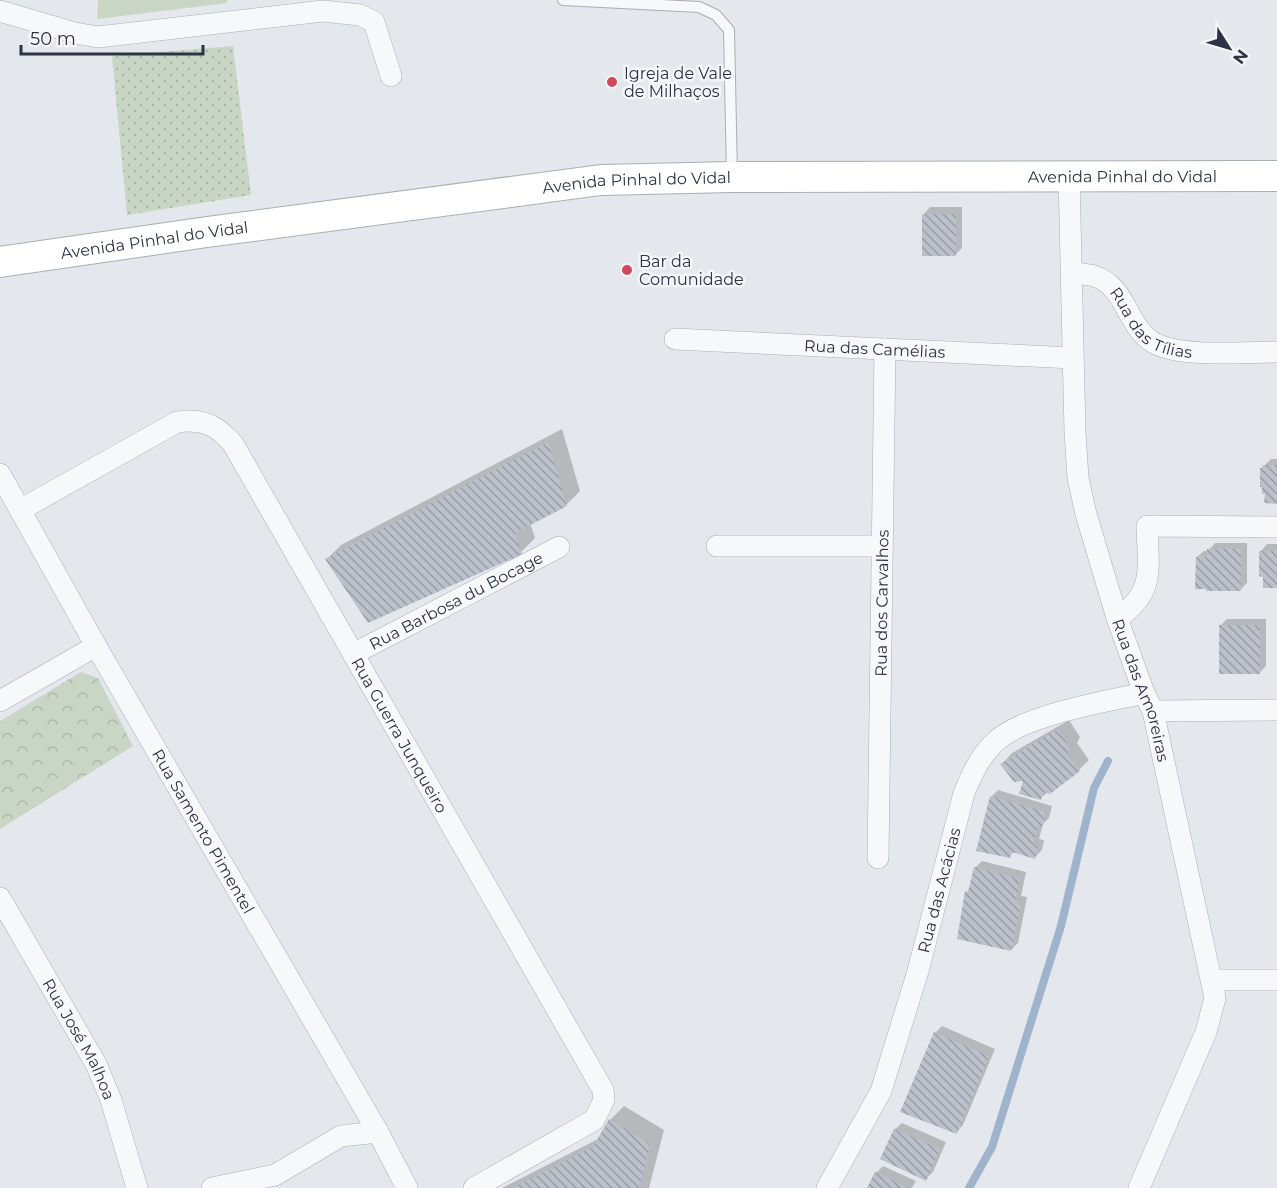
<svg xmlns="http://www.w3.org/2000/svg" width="1277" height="1188" font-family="Montserrat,sans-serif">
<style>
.grass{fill:#c9d6c5}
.forest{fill:url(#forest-crowns)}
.park{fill:url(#park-dots)}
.shadow{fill:#0003}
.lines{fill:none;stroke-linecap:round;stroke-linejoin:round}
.stream{stroke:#9fb4cc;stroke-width:8}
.building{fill:url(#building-back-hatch)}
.lane-casing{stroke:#a9aeb7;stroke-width:12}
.street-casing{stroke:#a9aeb7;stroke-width:22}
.secondary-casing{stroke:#a9aeb7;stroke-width:32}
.lane{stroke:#f7f8fa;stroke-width:10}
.street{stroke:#f7f8fa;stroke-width:21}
.secondary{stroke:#fff;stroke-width:30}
.poi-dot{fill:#d1495b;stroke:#f4f6f9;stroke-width:2}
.labels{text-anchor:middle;stroke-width:5;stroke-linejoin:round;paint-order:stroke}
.poi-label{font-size:16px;fill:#2b3445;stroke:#f4f6f9;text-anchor:start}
.street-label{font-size:16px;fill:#2b3445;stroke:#f4f6f9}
</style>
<defs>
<pattern id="forest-crowns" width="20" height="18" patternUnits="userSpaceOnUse" patternTransform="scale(1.5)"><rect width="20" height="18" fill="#c9d6c5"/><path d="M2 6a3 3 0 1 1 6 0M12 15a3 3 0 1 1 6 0" fill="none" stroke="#adb8ab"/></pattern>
<pattern id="park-dots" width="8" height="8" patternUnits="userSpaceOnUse" patternTransform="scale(1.5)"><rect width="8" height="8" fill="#c9d6c5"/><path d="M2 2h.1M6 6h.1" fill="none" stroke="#adb8ab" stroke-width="1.8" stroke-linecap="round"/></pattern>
<pattern id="building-back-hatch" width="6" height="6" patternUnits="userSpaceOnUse" patternTransform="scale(1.5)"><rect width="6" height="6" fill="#bbc0ca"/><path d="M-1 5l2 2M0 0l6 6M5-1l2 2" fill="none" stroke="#989da6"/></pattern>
</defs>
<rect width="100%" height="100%" fill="#e4e7ec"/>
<path class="grass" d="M98 0H227V3L97 19Z"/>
<path class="forest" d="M81 672 98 678 133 746 0 829V721Z"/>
<path class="park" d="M233 46 251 195 127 215 112 56Z"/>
<path class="shadow" d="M930 207H962V248L955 255 924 214Z
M562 429 580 491 566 505 530 523 535 538 521 552 327 559 341 545Z
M1271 459H1277V502L1264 466Z
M1215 543H1247V583L1240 590 1197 557 1204 551H1208Z
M1267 544H1277V586L1261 551Z
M1227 619H1266V666L1259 673 1220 626Z
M1069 720 1080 737 1077 743 1089 760 1079 770 1040 798 1025 779 1002 764 1012 753Z
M998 790 1052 806 1049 818 1043 824 1039 839 1044 840 1042 850 1035 857 1014 852 1009 856 991 797Z
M982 861 1026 872 1021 896 1027 897 1018 943 1011 950 967 892 970 888 975 868Z
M942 1026 995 1049 963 1125 956 1132 935 1033Z
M624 1106 664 1130 649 1188H502L600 1138 610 1120Z
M902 1123 946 1142 933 1172 926 1179 882 1158 895 1129Z
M883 1166 916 1181 912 1188H869L876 1173Z"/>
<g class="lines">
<path class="stream" d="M969 1188 992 1147 1061 926 1094 788 1108 761"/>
</g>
<path class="building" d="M922 214H956V256H922Z
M548 442 567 506 515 533 522 554 368 623 325 559Z
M1263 465H1277V504L1264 503 1265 494H1262V487H1260V468H1262Z
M1207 549H1241V591H1206V589H1195L1196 557H1207Z
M1259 551H1277V588H1263V577L1259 576Z
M1219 625H1260V674H1219Z
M1058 729 1070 748 1067 755 1080 771 1050 794 1043 792 1041 800 1019 794 1023 781 1014 782 1000 764Z
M990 796 1046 812 1043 826H1038L1033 845 1038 846 1035 859 1012 852 1010 858 976 851Z
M974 867 1020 879 1015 903 1021 904 1011 951 957 939 965 891 968 892Z
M934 1032 989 1056 957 1134 900 1112Z
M609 1119 650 1144 639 1188H513L593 1147Z
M894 1129 940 1149 926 1181 880 1159Z
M875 1172 910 1188H867Z"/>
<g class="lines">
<g class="lane-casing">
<path id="lane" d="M563 0 699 7 716 15 729 30 732 176"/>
</g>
<g class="street-casing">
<g id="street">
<path d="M0 11 75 33 98 37 323 11 360 15 374 22 391 76"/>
<path id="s1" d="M1069 176 1075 432 1078 478 1086 514 1117 618 1144 693 1153 711 1215 998 1206 1032 1139 1188"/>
<path id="s2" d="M1072 273C1079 274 1087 274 1094 276 1127 286 1126 327 1154 343 1182 358 1244 352 1277 352"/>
<path id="s3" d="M675 339 1073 358"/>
<path id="s4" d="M0 474 96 646 378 1132 407 1188"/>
<path id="s5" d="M20 510 177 422C202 418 217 425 233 444L603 1090 604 1100 594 1120 474 1188"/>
<path d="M717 546H882"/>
<path d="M1117 618C1156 593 1148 567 1147 526L1277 527"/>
<path id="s6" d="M353 654 559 547"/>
<path d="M0 701 96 646"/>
<path d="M1153 711 1277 710"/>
<path id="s7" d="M878 858 885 349"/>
<path id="s8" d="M0 898 96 1064 111 1100 137 1188"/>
<path d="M1213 980H1277"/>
<path d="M212 1188 275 1175 341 1136 378 1132"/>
<path id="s9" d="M827 1188 881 1091 918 971 964 793C972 774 980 756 995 742 1023 715 1105 702 1144 693"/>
</g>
</g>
<g class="secondary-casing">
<g id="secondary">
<path id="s10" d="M0 262 207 232 601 180 732 177 1277 176"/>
</g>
</g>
<use href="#lane" class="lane"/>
<use href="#street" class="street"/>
<use href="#secondary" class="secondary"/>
</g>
<g class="poi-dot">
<circle cx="612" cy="82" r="6"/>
<circle cx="627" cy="270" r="6"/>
</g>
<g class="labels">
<g class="poi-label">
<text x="624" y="79">Igreja de Vale<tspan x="624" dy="18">de Milhaços</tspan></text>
<text x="639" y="267">Bar da<tspan x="639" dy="18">Comunidade</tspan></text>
</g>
<g class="street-label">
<text dy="6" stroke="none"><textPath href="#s10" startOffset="1128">Avenida Pinhal do Vidal</textPath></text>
<text dy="6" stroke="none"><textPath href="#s10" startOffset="642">Avenida Pinhal do Vidal</textPath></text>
<text dy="6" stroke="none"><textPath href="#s10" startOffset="156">Avenida Pinhal do Vidal</textPath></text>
<text dy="6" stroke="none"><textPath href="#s2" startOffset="100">Rua das Tílias</textPath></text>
<text dy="6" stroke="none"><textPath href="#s3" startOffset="200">Rua das Camélias</textPath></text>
<text dy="6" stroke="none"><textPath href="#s6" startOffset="116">Rua Barbosa du Bocage</textPath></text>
<text dy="6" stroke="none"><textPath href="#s7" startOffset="255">Rua dos Carvalhos</textPath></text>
<text dy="6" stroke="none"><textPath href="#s1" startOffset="524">Rua das Amoreiras</textPath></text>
<text dy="6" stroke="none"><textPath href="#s5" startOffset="579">Rua Guerra Junqueiro</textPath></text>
<text dy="6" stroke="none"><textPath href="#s4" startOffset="411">Rua Samento Pimentel</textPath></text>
<text dy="6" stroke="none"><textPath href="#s9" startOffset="320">Rua das Acácias</textPath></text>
<text dy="6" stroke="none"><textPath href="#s8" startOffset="162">Rua José Malhoa</textPath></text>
</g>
</g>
<g transform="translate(1229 48) rotate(127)" stroke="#f4f6f9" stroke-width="4.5" paint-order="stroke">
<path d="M0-4.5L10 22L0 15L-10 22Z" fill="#2b3445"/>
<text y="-9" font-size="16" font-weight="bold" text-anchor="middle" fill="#2b3445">N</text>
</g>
<path d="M21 45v9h182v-9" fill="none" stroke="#2b3445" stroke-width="3"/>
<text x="30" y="45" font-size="18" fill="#2b3445" stroke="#f4f6f9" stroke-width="4.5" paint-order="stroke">50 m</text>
</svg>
